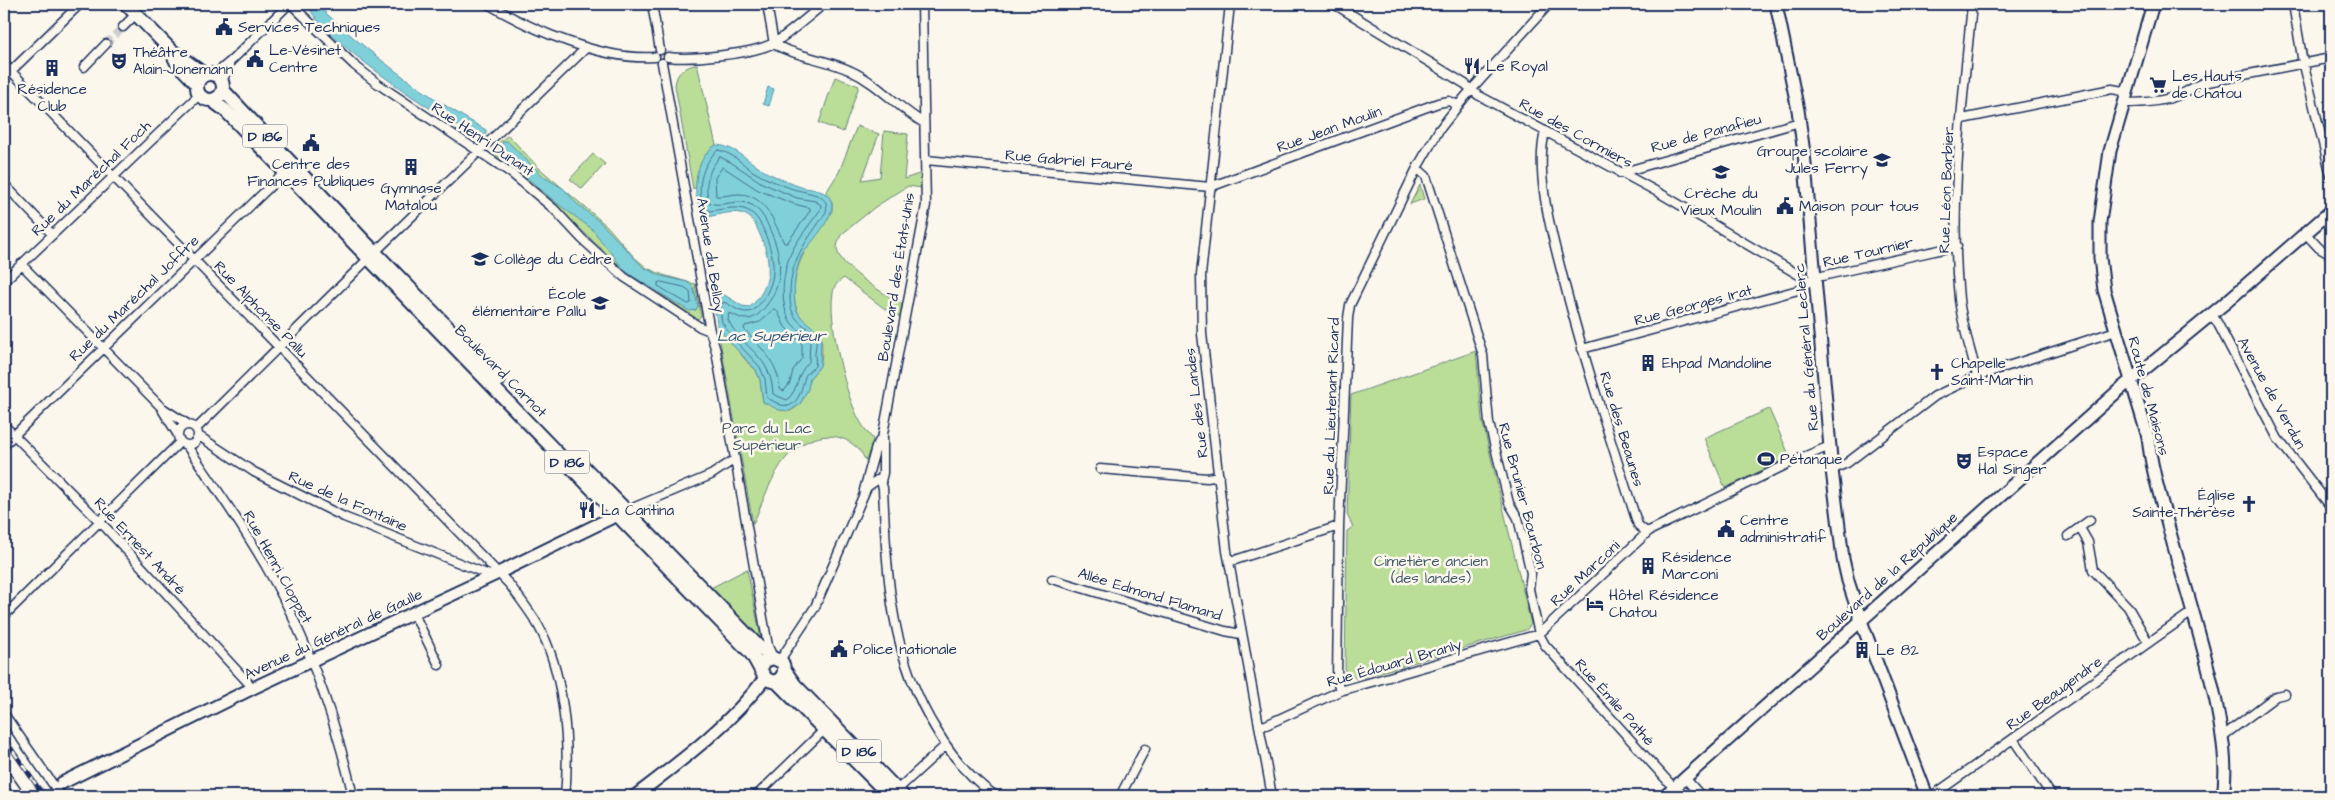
<svg xmlns="http://www.w3.org/2000/svg" width="2335" height="800" font-family="'Architects Daughter',sans-serif">
<style>
.green{fill:#badd97;stroke:#6a867a}
.water{fill:#80d0da;stroke:#5890a8}
.lines{fill:none;stroke-linecap:round;stroke-linejoin:round}
.shore{stroke:#436f90;stroke-width:1}
.street-tunnel{stroke:#cecfd0;stroke-width:8;stroke-dasharray:8 4;stroke-linecap:butt}
.secondary-tunnel{stroke:#cecfd0;stroke-width:11;stroke-dasharray:11 5.5;stroke-linecap:butt}
.street-casing{stroke:#1b2f5e;stroke-width:11}
.secondary-casing{stroke:#1b2f5e;stroke-width:15}
.primary-casing{stroke:#1b2f5e;stroke-width:16}
.street{stroke:#fbf7ec;stroke-width:8}
.secondary{stroke:#fbf7ec;stroke-width:11}
.primary{stroke:#fbf7ec;stroke-width:12}
.rail-casing{stroke:#1b2f5e;stroke-width:4.5}
.rail{stroke:#fbf7ec;stroke-width:2.5;stroke-dasharray:8;stroke-linecap:butt}
.labels{text-anchor:middle;stroke-width:5;stroke-linejoin:round;paint-order:stroke}
.shield{fill:#fbf7ec;stroke:#5e6b89;stroke-width:1}
.shield-label{font-size:14px;font-weight:bold;fill:#1b2f5e}
.poi-label{font-size:15px;fill:#1b2f5e;stroke:#fbf7ec;text-anchor:start}
.street-label{font-size:15px;fill:#1b2f5e;stroke:#fbf7ec}
.park-label{font-size:15px;fill:#435a6c;stroke:#fbf7ec}
.water-label{font-size:16px;font-style:italic;fill:#34577d;stroke:#fbf7ec}
</style>
<rect width="100%" height="100%" fill="#fbf7ec"/>
<filter id="ink" filterUnits="userSpaceOnUse"><feTurbulence type="fractalNoise" baseFrequency=".02" numOctaves="2"/><feDisplacementMap in="SourceGraphic" scale="10" xChannelSelector="R" yChannelSelector="G"/><feConvolveMatrix kernelMatrix="1 2 1 2 8 2 1 2 1" color-interpolation-filters="sRGB"/></filter>
<g filter="url(#ink)">
<path class="green" d="M697 64 716 145 698 171 696 187 693 189 675 85C677 71 684 68 697 64Z
M835 77 859 86 843 132 819 123Z
M857 126 879 134 862 180 880 177 884 131 908 134 904 179 922 173V188L908 186 875 207 841 235C838 241 836 247 838 253 844 269 887 297 902 303L900 317 885 309 844 278C838 282 834 285 833 293 828 318 843 382 853 406 858 419 864 429 873 439L866 461C863 456 860 449 855 446 833 427 803 438 786 458 772 474 762 504 753 524L717 324 748 363 756 370 760 380 763 402 790 411C805 404 805 392 809 379 811 374 817 372 819 367 823 360 822 344 821 336 813 329 804 322 799 314 790 299 795 271 802 257 809 241 822 226 832 211V203L825 194 839 172Z
M508 135 539 168 607 226 634 257 647 268 663 275 695 284 701 316 698 319 695 318 619 265 532 184 493 153 494 147Z
M593 154 605 164 582 189 570 179Z
M1420 185 1424 199 1410 204Z
M1476 351 1482 420 1531 624 1526 630 1357 679 1345 671 1347 531 1353 527 1347 515 1351 395Z
M1769 409 1790 457 1725 488 1704 438Z
M747 569 762 643 709 589Z"/>
<path class="water" d="M308 4H316C368 53 424 95 486 130V134L477 137 466 131C435 113 316 36 308 4Z
M768 87 774 89 769 106 763 104Z
M503 141H507L544 177 564 189 576 203 600 222 643 267 661 276 687 282 693 287 698 306 696 310 689 311 626 272 592 229 554 201 503 157 502 154 506 150 502 145Z
M716 145C738 146 753 167 772 175 782 179 791 184 801 187 809 189 818 189 826 194 846 208 810 242 802 255 795 268 792 294 796 308 800 321 814 325 821 336L820 366 810 378 808 389 800 404 790 411 779 410 763 402 760 380 756 370 727 339 717 324 715 309 718 298 723 294 742 306 750 307C772 287 772 262 761 237 757 228 754 219 746 215 735 209 718 215 707 217 688 199 694 158 716 145Z"/>
<g class="lines">
<path class="shore" d="M718 150C733 153 742 164 754 172 765 179 778 183 790 188 802 193 832 192 826 212 807 242 790 257 790 295 789 327 812 324 816 339 817 344 815 349 815 354 815 358 816 362 815 366 812 370 806 372 805 377 801 388 801 400 789 406L781 405 767 398 765 379 760 367 731 336 722 322 720 310 723 302C731 304 738 313 748 312 754 312 759 305 762 301 779 277 774 256 764 231 760 222 755 212 744 209 733 206 720 210 709 211 692 196 702 162 718 150Z
M720 157 732 163 762 183 797 198 815 201 821 205 820 210C811 223 799 237 792 251 783 269 779 301 789 319 794 329 804 332 810 341L809 362C795 375 800 388 787 400L773 394C771 354 744 351 728 320L729 313C735 315 740 319 747 319 755 319 761 312 766 306 785 282 782 256 770 230 766 220 761 211 752 205 738 197 723 208 710 203 703 187 708 169 720 157Z
M723 167 758 190 794 204 810 208V211L787 243H784C774 222 766 195 739 194 731 194 723 197 716 196L715 178Z
M661 282 684 287 690 291 691 303 688 304 658 286V283Z
M774 309 777 310 785 327 802 344V358L793 370 790 383 784 391 780 389C779 363 760 347 744 329L745 326 760 322Z"/>
<path class="street-tunnel" d="M106 44 123 27"/>
<path class="secondary-tunnel" d="M35 796 62 783"/>
<g class="street-casing">
<path id="street" d="M291 4 354 65 378 84 511 173 554 209 582 239 624 277 700 327 710 331
M488 4C532 30 603 61 655 57
M652 4 660 50
M767 4 774 44
M1230 4 1201 275 1202 334 1227 551 1272 796
M1334 4 1465 84 1478 95 1663 195 1799 275 1808 282
M1972 4C1963 101 1949 201 1959 299 1962 325 1971 351 1977 376
M2293 4 2302 57 2331 176
M123 27 136 14
M774 44C796 57 827 59 851 71 879 84 898 108 924 123
M668 57C692 60 750 54 772 44 783 39 812 13 824 4
M662 63 710 331 716 351 768 646 772 655
M4 64 509 584C519 597 529 610 538 625 564 671 570 744 565 796
M84 67 106 44
M214 75 232 60 289 4
M4 78 80 4
M222 82 229 65
M2124 103C2142 103 2163 102 2179 95 2188 92 2193 86 2203 83L2331 58
M1962 119 2112 89 2128 92
M1545 132C1535 170 1550 228 1560 266 1582 354 1610 439 1638 525L1645 531H1649L1796 460 1830 446
M926 160 1210 187 1438 103 1449 101 1458 105
M1417 168 1426 176 1483 355 1489 423 1509 503 1518 518 1531 573 1529 589 1539 634 1545 645 1674 788
M1620 173 1800 122
M4 184 52 234
M2306 234 2319 248 2331 255
M21 264 161 407 189 425
M4 281 199 95
M2211 314 2217 322 2278 439 2331 507
M1582 349 1798 290 1812 279 1822 276 1957 246
M163 411 178 435
M178 435a10 10 0 1 1 20 0a10 10 0 1 1-20 0Z
M4 425 107 529 253 688
M196 429 374 253 586 48
M199 436 254 472 344 517 492 576
M4 445 285 172
M187 446C225 501 266 559 294 620 320 677 339 735 353 796
M1100 469 1207 478 1219 476
M1832 470 1847 463 1935 396 1977 376 2116 331
M881 481 883 473V434L926 205 922 4
M881 481 883 488C887 575 889 654 937 731 952 756 972 780 996 796
M864 490 876 447 883 435
M623 512 711 475 735 459
M2080 528 2088 542 2093 570 2128 607 2148 642
M2068 536 2090 520
M1229 562 1339 526
M1052 579 1225 631 1241 634
M413 612 439 665
M4 616 180 442
M780 660 815 607 867 487 877 480 881 481
M1340 691 1337 680 1339 526 1348 318 1350 305 1417 168 1439 130 1465 97 1549 4
M4 714 61 796
M1259 726 1266 725 1340 691 1539 634 1649 531
M2223 736 2276 696 2285 694
M2013 739 2052 796
M4 773 20 796
M1685 778 1701 796
M897 790 946 745
M756 796 825 729
M1120 796 1145 749
M1932 796 2192 612"/>
</g>
<g class="secondary-casing">
<path id="secondary" d="M1776 4 1798 110 1804 153 1832 470 1843 559 1848 581 1861 621 1927 796
M2153 4 2110 151 2100 222V258L2104 290 2148 437C2151 468 2161 499 2169 529 2185 587 2204 644 2216 702 2222 734 2228 764 2223 796
M62 783 253 688 492 576 617 515
M635 796C681 761 731 724 765 678
M1665 796 2119 390 2224 304 2331 211"/>
</g>
<g class="primary-casing">
<path id="primary" d="M126 4 171 50 205 75
M173 55 177 63 197 84
M197 87a13 13 0 1 1 26 0a13 13 0 1 1-26 0Z
M223 90 365 242 499 380
M213 101 225 110 749 651C756 658 762 676 767 679 779 687 788 672 782 662L773 658 765 661 761 668
M576 459 760 648 772 658
M785 671 795 685 903 796
M776 681 890 796"/>
</g>
<use href="#street" class="street"/>
<use href="#secondary" class="secondary"/>
<use href="#primary" class="primary"/>
<g class="rail-casing">
<path id="rail" d="M4 738 44 796"/>
</g>
<use href="#rail" class="rail"/>
</g>
</g>
<defs>
<g id="civic-bare" transform="scale(1.35)"><path d="M-.6-6.5H3V-4.5H.6V-3L4-1V1h2V6H-6V1h2V-1L-.6-3ZM-1.2 2.5V6h2.4V2.5Z" fill="#1b2f5e" stroke="#fbf7ec" stroke-width="2.5" paint-order="stroke"/></g>
<g id="theatre-bare" transform="scale(1.35)"><path d="M-5-5.5Q0-4 5-5.5V0Q5 5 0 6Q-5 5-5 0ZM-3.3-2.5H-1v1.5H-3.3ZM1-2.5H3.3v1.5H1ZM-2.8 1Q0 5.5 2.8 1Z" fill="#1b2f5e" stroke="#fbf7ec" stroke-width="2.5" paint-order="stroke"/></g>
<g id="restaurant-bare" transform="scale(1.35)"><path d="M-5-6h1v4h1v-4h1v4h1v-4h1v5L-1.5 .5V6h-2V.5L-5-1ZM5-6V6H3V1.5H1.5Q1.5-4 5-6Z" fill="#1b2f5e" stroke="#fbf7ec" stroke-width="2.5" paint-order="stroke"/></g>
<g id="building-bare" transform="scale(1.35)"><path d="M-4-6H4V6H1V3H-1V6H-4ZM-2.5-4.3h1.7v1.8h-1.7ZM.8-4.3h1.7v1.8H.8ZM-2.5-1h1.7V.8h-1.7ZM.8-1h1.7V.8H.8Z" fill="#1b2f5e" stroke="#fbf7ec" stroke-width="2.5" paint-order="stroke"/></g>
<g id="supermarket-bare" transform="scale(1.35)"><path d="M-6-5.5h2.5l.6 2H6L4.5 2H-2.5L-4.4-4H-6ZM-1.5 3.2a1.3 1.3 0 1 0 .1 0ZM3 3.2a1.3 1.3 0 1 0 .1 0Z" fill="#1b2f5e" stroke="#fbf7ec" stroke-width="2.5" paint-order="stroke"/></g>
<g id="school-bare" transform="scale(1.35)"><path d="M0-5L7-2L0 1L-7-2ZM-4 1L0 2.5L4 1V4Q0 6-4 4Z" fill="#1b2f5e" stroke="#fbf7ec" stroke-width="2.5" paint-order="stroke"/></g>
<g id="church-bare" transform="scale(1.35)"><path d="M-1.2-6h2.4v3.5h3.3v2.4h-3.3V6h-2.4V-.1h-3.3v-2.4h3.3Z" fill="#1b2f5e" stroke="#fbf7ec" stroke-width="2.5" paint-order="stroke"/></g>
<g id="stadium-bare" transform="scale(1.35)"><path d="M0-5a6.5 5 0 1 0 0 10a6.5 5 0 1 0 0-10ZM-3.5-1.8h7v3.6h-7Z" fill="#1b2f5e" stroke="#fbf7ec" stroke-width="2.5" paint-order="stroke"/></g>
<g id="hotel-bare" transform="scale(1.35)"><path d="M-6-4.5h1.5V1H6V5H4.5V3h-9V5H-6ZM-4 0a1.8 1.8 0 1 1 3.6 0ZM.5 0V-2.5h3Q6-2.5 6 0Z" fill="#1b2f5e" stroke="#fbf7ec" stroke-width="2.5" paint-order="stroke"/></g>
</defs>
<g fill-rule="evenodd">
<use href="#civic-bare" x="224" y="27"/>
<use href="#civic-bare" x="255" y="59"/>
<use href="#theatre-bare" x="119" y="61"/>
<use href="#restaurant-bare" x="1472" y="66"/>
<use href="#building-bare" x="52" y="68"/>
<use href="#supermarket-bare" x="2158" y="85"/>
<use href="#civic-bare" x="311" y="143"/>
<use href="#school-bare" x="1882" y="160"/>
<use href="#building-bare" x="411" y="167"/>
<use href="#school-bare" x="1721" y="172"/>
<use href="#civic-bare" x="1785" y="206"/>
<use href="#school-bare" x="480" y="259"/>
<use href="#school-bare" x="600" y="303"/>
<use href="#building-bare" x="1648" y="363"/>
<use href="#church-bare" x="1937" y="372"/>
<use href="#stadium-bare" x="1766" y="459"/>
<use href="#theatre-bare" x="1964" y="461"/>
<use href="#church-bare" x="2249" y="504"/>
<use href="#restaurant-bare" x="587" y="510"/>
<use href="#civic-bare" x="1726" y="529"/>
<use href="#building-bare" x="1648" y="566"/>
<use href="#hotel-bare" x="1595" y="604"/>
<use href="#civic-bare" x="839" y="649"/>
<use href="#building-bare" x="1862" y="650"/>
</g>
<g class="labels">
<g class="shield">
<rect x="242.5" y="124.5" width="45" height="23" rx="4"/>
<rect x="544.5" y="450.5" width="45" height="23" rx="4"/>
<rect x="836.5" y="739.5" width="45" height="23" rx="4"/>
</g>
<g class="shield-label">
<text x="265" y="141">D 186</text>
<text x="567" y="467">D 186</text>
<text x="859" y="756">D 186</text>
</g>
<g class="poi-label">
<text x="238" y="32">Services Techniques</text>
<text x="269" y="55">Le-Vésinet<tspan x="269" dy="17">Centre</tspan></text>
<text x="133" y="57">Théâtre<tspan x="133" dy="17">Alain-Jonemann</tspan></text>
<text x="1486" y="71">Le Royal</text>
<text x="2172" y="81">Les Hauts<tspan x="2172" dy="17">de Chatou</tspan></text>
<text x="52" y="94" text-anchor="middle">Résidence<tspan x="52" dy="17">Club</tspan></text>
<text x="1868" y="156" text-anchor="end">Groupe scolaire<tspan x="1868" dy="17">Jules Ferry</tspan></text>
<text x="311" y="169" text-anchor="middle">Centre des<tspan x="311" dy="17">Finances Publiques</tspan></text>
<text x="411" y="193" text-anchor="middle">Gymnase<tspan x="411" dy="17">Matalou</tspan></text>
<text x="1721" y="198" text-anchor="middle">Crèche du<tspan x="1721" dy="17">Vieux Moulin</tspan></text>
<text x="1799" y="211">Maison pour tous</text>
<text x="494" y="264">Collège du Cèdre</text>
<text x="586" y="299" text-anchor="end">École<tspan x="586" dy="17">élémentaire Pallu</tspan></text>
<text x="1662" y="368">Ehpad Mandoline</text>
<text x="1951" y="368">Chapelle<tspan x="1951" dy="17">Saint-Martin</tspan></text>
<text x="1978" y="457">Espace<tspan x="1978" dy="17">Hal Singer</tspan></text>
<text x="1780" y="464">Pétanque</text>
<text x="2235" y="500" text-anchor="end">Église<tspan x="2235" dy="17">Sainte-Thérèse</tspan></text>
<text x="601" y="515">La Cantina</text>
<text x="1740" y="525">Centre<tspan x="1740" dy="17">administratif</tspan></text>
<text x="1662" y="562">Résidence<tspan x="1662" dy="17">Marconi</tspan></text>
<text x="1609" y="600">Hôtel Résidence<tspan x="1609" dy="17">Chatou</tspan></text>
<text x="853" y="654">Police nationale</text>
<text x="1876" y="655">Le 82</text>
</g>
<g class="street-label">
<text transform="translate(1329 129) rotate(-20)" y="5">Rue Jean Moulin</text>
<text transform="translate(1576 133) rotate(29)" y="5">Rue des Cormiers</text>
<text transform="translate(1706 133) rotate(-15)" y="5">Rue de Panafieu</text>
<text transform="translate(483 139) rotate(34)" y="5">Rue Henri Dunant</text>
<text transform="translate(1069 160) rotate(5)" y="5">Rue Gabriel Fauré</text>
<text transform="translate(91 178) rotate(-44)" y="5">Rue du Maréchal Foch</text>
<text transform="translate(1946 190) rotate(-88)" y="5">Rue Léon Barbier</text>
<text transform="translate(1868 252) rotate(-13)" y="5">Rue Tournier</text>
<text transform="translate(711 255) rotate(81)" y="5">Avenue du Belloy</text>
<text transform="translate(896 277) rotate(-81)" y="5">Boulevard des États-Unis</text>
<text transform="translate(134 298) rotate(-44)" y="5">Rue du Maréchal Joffre</text>
<text transform="translate(1693 305) rotate(-15)" y="5">Rue Georges Irat</text>
<text transform="translate(261 309) rotate(46)" y="5">Rue Alphonse Pallu</text>
<text transform="translate(1806 347) rotate(-95)" y="5">Rue du Général Leclerc</text>
<text transform="translate(501 371) rotate(45)" y="5">Boulevard Carnot</text>
<text transform="translate(2272 393) rotate(61)" y="5">Avenue de Verdun</text>
<text transform="translate(2149 396) rotate(75)" y="5">Route de Maisons</text>
<text transform="translate(1196 403) rotate(-97)" y="5">Rue des Landes</text>
<text transform="translate(1331 406) rotate(-88)" y="5">Rue du Lieutenant Ricard</text>
<text transform="translate(1622 429) rotate(73)" y="5">Rue des Beaunes</text>
<text transform="translate(1523 496) rotate(75)" y="5">Rue Brunier Bourbon</text>
<text transform="translate(348 501) rotate(24)" y="5">Rue de la Fontaine</text>
<text transform="translate(140 546) rotate(47)" y="5">Rue Ernest André</text>
<text transform="translate(278 567) rotate(61)" y="5">Rue Henri Cloppet</text>
<text transform="translate(1585 573) rotate(-43)" y="5">Rue Marconi</text>
<text transform="translate(1887 576) rotate(-42)" y="5">Boulevard de la République</text>
<text transform="translate(1150 594) rotate(17)" y="5">Allée Edmond Flamand</text>
<text transform="translate(333 634) rotate(-25)" y="5">Avenue du Général de Gaulle</text>
<text transform="translate(1394 663) rotate(-16)" y="5">Rue Édouard Branly</text>
<text transform="translate(2054 693) rotate(-36)" y="5">Rue Beaugendre</text>
<text transform="translate(1615 702) rotate(48)" y="5">Rue Émile Pathé</text>
</g>
<g class="park-label">
<text x="767" y="433">Parc du Lac<tspan x="767" dy="17">Supérieur</tspan></text>
<text x="1431" y="566">Cimetière ancien<tspan x="1431" dy="17">(des landes)</tspan></text>
</g>
<g class="water-label">
<text x="771" y="341">Lac Supérieur</text>
</g>
</g>
<rect width="2335" height="800" fill="none" stroke="#fbf7ec" stroke-width="20"/>
<rect x="10" y="10" width="2315" height="780" fill="none" stroke="#1b2f5e" stroke-width="2" filter="url(#ink)"/>
</svg>
